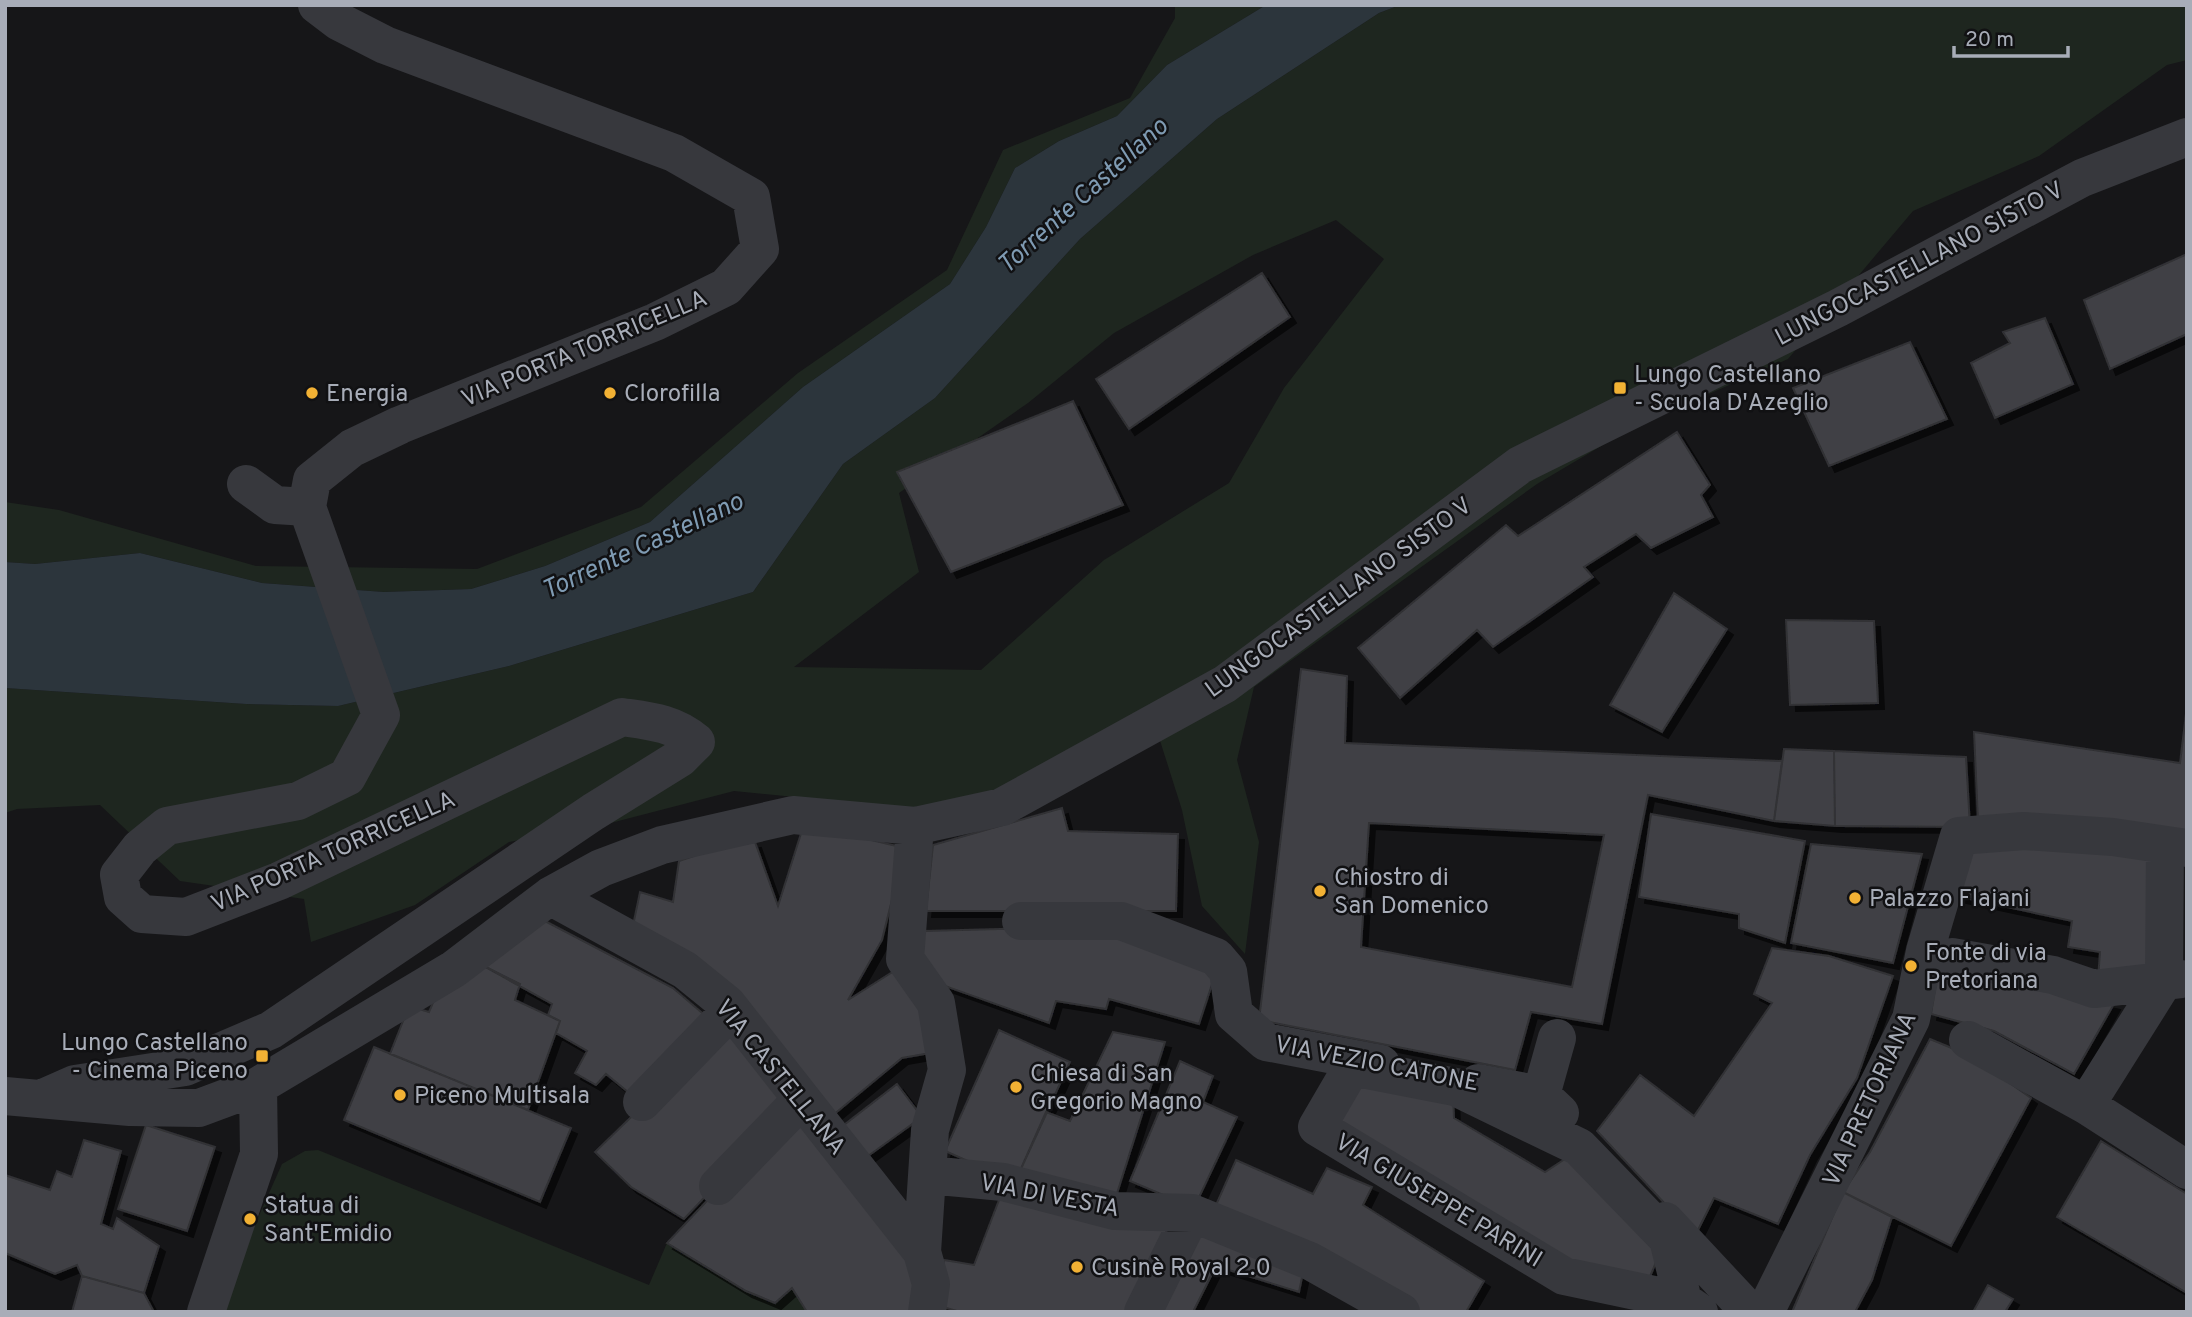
<svg xmlns="http://www.w3.org/2000/svg" width="2192" height="1317" font-family="Overpass,sans-serif">
<style>
.green{fill:#1e261f;fill-rule:evenodd}
.water{fill:#2c353c}
.building{fill:#404145;stroke:#303034;stroke-width:2;fill-rule:evenodd;filter:url(#shadow)}
.lines{fill:none;stroke-linecap:round;stroke-linejoin:round}
.minor{stroke:#37383d;stroke-width:38}
.poi-dot{fill:#f2b134;stroke:#111113;stroke-width:2.5}
.labels{text-anchor:middle;stroke-width:5;stroke-linejoin:round;paint-order:stroke}
.street-label{font-size:24px;fill:#a8adb8;stroke:#111113}
.poi-label{font-size:24px;fill:#a8adb8;stroke:#111113;text-anchor:start}
.water-label{font-size:26px;font-style:italic;fill:#7f9bb3;stroke:#111113}
</style>
<defs>
<filter id="shadow"><feDropShadow dx="6" dy="6" stdDeviation="0" flood-color="#0009"/></filter>
</defs>
<rect width="100%" height="100%" fill="#161618"/>
<path class="green" d="M1175 5H1266L1167 65 1117 116 1059 141 1015 168 986 227 950 284 803 387 650 522 545 566 471 589 384 592 262 583 140 553 35 564 5 562V502L59 510 256 566 477 569 641 507 798 373 947 270 1003 150 1130 98 1175 18Z
M1400 5H2187V60L2167 65 2039 156 1913 211 1788 359 1630 429 1537 484 1254 687 1237 760 1259 842 1245 954 1202 906 1182 810 1150 709 1024 795 906 808 734 791 603 825 509 842 415 905 311 942 304 899 180 881 100 805 17 809 5 813V688L246 704 338 706 509 666 753 592 843 464 935 398 1080 239 1217 119 1379 13ZM1336 220 1384 259 1284 388 1229 483 1104 560 981 670 794 667 919 572 899 493 1028 403 1114 333 1253 255Z
M318 1150 649 1285 667 1243 746 1291 775 1303 792 1288 807 1312H216L282 1164 305 1151Z"/>
<path class="water" d="M1266 5H1400L1379 13 1217 119 1080 239 935 398 843 464 753 592 509 666 338 706 246 704 5 688V562L35 564 140 553 262 583 384 592 471 589 545 566 650 522 803 387 950 284 986 227 1015 168 1059 141 1117 116 1167 65Z"/>
<path class="building" d="M2187 254V334L2110 369 2084 300Z
M1262 273 1290 317 1129 429 1096 379Z
M2045 318 2073 384 1995 418 1971 363 2010 343 2003 332Z
M1910 342 1947 419 1829 466 1793 388Z
M1073 401 1123 505 951 572 897 472Z
M1677 432 1710 485 1701 495 1713 517 1651 548 1636 534 1584 567 1593 577 1493 647 1477 630 1400 698 1358 648 1506 525 1518 536Z
M1674 593 1727 629 1662 732 1610 705Z
M1786 620 1874 621 1878 703 1790 705Z
M1301 669 1347 676 1345 743 1782 761 1774 821 1648 795 1602 1024 1531 1012 1515 1070 1259 1020ZM1369 823 1604 835 1572 987 1361 947Z
M2187 705V843L1978 821 1974 732 2180 763Z
M1784 749 1834 751 1835 826 1774 821Z
M1834 751 1966 757 1970 827 1835 826Z
M1062 808 1068 831 1178 834 1176 911H926L933 845Z
M1651 814 1805 841 1785 943 1739 928V914L1639 897Z
M804 824 905 848 882 940 848 1000 902 966 942 1051 902 1058 832 1116 631 935 640 892 673 902 679 861 714 849 755 842 778 906Z
M1972 841 2160 853 2159 977 2098 979 2100 952 2068 947 2072 921 1951 895Z
M1811 844 1922 854 1893 963 1791 943Z
M545 921 673 988 714 1023 640 1102 606 1074 596 1085 575 1073 587 1051 556 1033 560 1021 548 1015 552 1004 478 963Z
M1035 928 1119 929 1218 966 1199 1024 1109 999 1106 1009 1056 1001 1049 1023 928 980 918 966 924 931Z
M1772 948 1829 956 1893 976 1857 1078 1810 1155 1778 1224 1714 1198 1695 1236 1597 1131 1640 1075 1694 1116 1772 1003 1754 994Z
M478 963 520 984 515 1000 560 1021 528 1110 390 1054 409 1006 429 1012 440 986Z
M1939 964 2114 1004 2074 1074 1994 1031 1931 1014Z
M727 1024 795 1102 684 1219 631 1187 595 1152Z
M999 1030 1070 1062 1015 1182 945 1151Z
M1113 1032 1165 1042 1113 1206 1015 1182 1046 1112 1070 1121Z
M1930 1039 1971 1056 2031 1098 1951 1246 1843 1192 1870 1152Z
M374 1047 571 1128 540 1202 344 1120Z
M1180 1061 1213 1076 1203 1102 1237 1117 1194 1208 1130 1181Z
M1356 1072 1453 1095 1454 1118 1545 1172 1571 1155 1661 1250 1647 1284 1568 1267 1328 1121Z
M897 1084 922 1117 857 1164 831 1135Z
M790 1113 911 1247 915 1312H807L792 1288 775 1303 746 1291 667 1243Z
M146 1125 215 1147 187 1231 118 1209Z
M84 1140 121 1151 101 1224 113 1229 117 1218 159 1246 144 1293 82 1276 77 1265 55 1274 5 1253V1175L50 1190 57 1171 72 1177Z
M2101 1141 2187 1194V1293L2057 1217Z
M1236 1160 1313 1194 1327 1168 1372 1187 1363 1205 1484 1281 1466 1312H1410L1212 1214Z
M1004 1187 1167 1230 1136 1312H960L936 1305 944 1260 974 1265Z
M1843 1192 1892 1217 1872 1280 1855 1312H1792Z
M1196 1217 1305 1263 1299 1292 1216 1266 1193 1312H1150Z
M82 1276 144 1293 154 1312H72Z
M1988 1285 2013 1299 2005 1312H1973Z"/>
<g class="lines">
<path class="minor" d="M246 484 275 505 307 507
M915 826 905 959 936 1003 947 1070 930 1130 922 1252 931 1284 927 1312
M550 896 685 970 727 1004 922 1252
M1021 921H1121L1216 957 1228 971 1234 1014 1266 1042 1381 1064
M1952 957 2053 975 2094 989 2181 979
M1557 1038 1541 1095 1560 1113
M1968 1040 2086 1105 2187 1170
M1478 1083 1541 1095
M5 1096 130 1107 199 1108 258 1086 454 969 550 896 601 868 662 845 793 815 915 826 1002 807 1225 684 1520 465 1838 308 2082 178 2187 137
M41 1099 75 1084 185 1067 271 1030 593 812 680 758 696 742C674 723 650 721 622 717L279 881 186 917 142 914 123 897 119 875 140 848 167 826 298 801 347 777 381 715 307 507 312 480 352 448 400 425 655 322 726 287 760 249 751 197 674 153 385 45 338 21 317 5
M642 1102 731 1010
M2086 1105 2164 981 2165 845
M928 1175 1003 1182 1115 1211 1192 1213 1310 1261 1401 1312
M718 1186 801 1100
M1665 1221 1750 1312
M1683 1301 1668 1239 1579 1147 1455 1087 1352 1067 1317 1127 1564 1276 1683 1301 1699 1312
M206 1312 259 1154 258 1086
M1143 1312 1192 1213
M1765 1312 1911 1019 1925 951 1959 836 2024 831 2113 837 2187 848"/>
</g>
<g class="poi-dot">
<rect x="1613" y="381" width="14" height="14" rx="3.5"/>
<circle cx="312" cy="393" r="7"/>
<circle cx="610" cy="393" r="7"/>
<circle cx="1320" cy="891" r="7"/>
<circle cx="1855" cy="898" r="7"/>
<circle cx="1911" cy="966" r="7"/>
<rect x="255" y="1049" width="14" height="14" rx="3.5"/>
<circle cx="1016" cy="1087" r="7"/>
<circle cx="400" cy="1095" r="7"/>
<circle cx="250" cy="1219" r="7"/>
<circle cx="1077" cy="1267" r="7"/>
</g>
<g class="labels">
<g class="street-label">
<text transform="translate(1919 263) rotate(-28)" y="8">LUNGOCASTELLANO SISTO V</text>
<text transform="translate(584 348) rotate(-23)" y="8">VIA PORTA TORRICELLA</text>
<text transform="translate(1338 597) rotate(-36)" y="8">LUNGOCASTELLANO SISTO V</text>
<text transform="translate(333 851) rotate(-24)" y="8">VIA PORTA TORRICELLA</text>
<text transform="translate(1377 1063) rotate(11)" y="8">VIA VEZIO CATONE</text>
<text transform="translate(781 1077) rotate(51)" y="8">VIA CASTELLANA</text>
<text transform="translate(1869 1099) rotate(-65)" y="8">VIA PRETORIANA</text>
<text transform="translate(1050 1195) rotate(11)" y="8">VIA DI VESTA</text>
<text transform="translate(1439 1200) rotate(31)" y="8">VIA GIUSEPPE PARINI</text>
</g>
<g class="poi-label">
<text x="1634" y="382">Lungo Castellano<tspan x="1634" dy="28">- Scuola D'Azeglio</tspan></text>
<text x="326" y="401">Energia</text>
<text x="624" y="401">Clorofilla</text>
<text x="1334" y="885">Chiostro di<tspan x="1334" dy="28">San Domenico</tspan></text>
<text x="1869" y="906">Palazzo Flajani</text>
<text x="1925" y="960">Fonte di via<tspan x="1925" dy="28">Pretoriana</tspan></text>
<text x="248" y="1050" text-anchor="end">Lungo Castellano<tspan x="248" dy="28">- Cinema Piceno</tspan></text>
<text x="1030" y="1081">Chiesa di San<tspan x="1030" dy="28">Gregorio Magno</tspan></text>
<text x="414" y="1103">Piceno Multisala</text>
<text x="264" y="1213">Statua di<tspan x="264" dy="28">Sant'Emidio</tspan></text>
<text x="1091" y="1275">Cusinè Royal 2.0</text>
</g>
<g class="water-label">
<text transform="translate(1082 195) rotate(-42)" y="9">Torrente Castellano</text>
<text transform="translate(642 545) rotate(-25)" y="9">Torrente Castellano</text>
</g>
</g>
<rect width="2192" height="1317" fill="none" stroke="#a8adb8" stroke-width="14"/>
<path d="M1954 46v10h114v-10" fill="none" stroke="#a8adb8" stroke-width="3.5"/>
<text x="1965" y="46" font-size="21" fill="#a8adb8" stroke="#111113" stroke-width="5" paint-order="stroke">20 m</text>
</svg>
